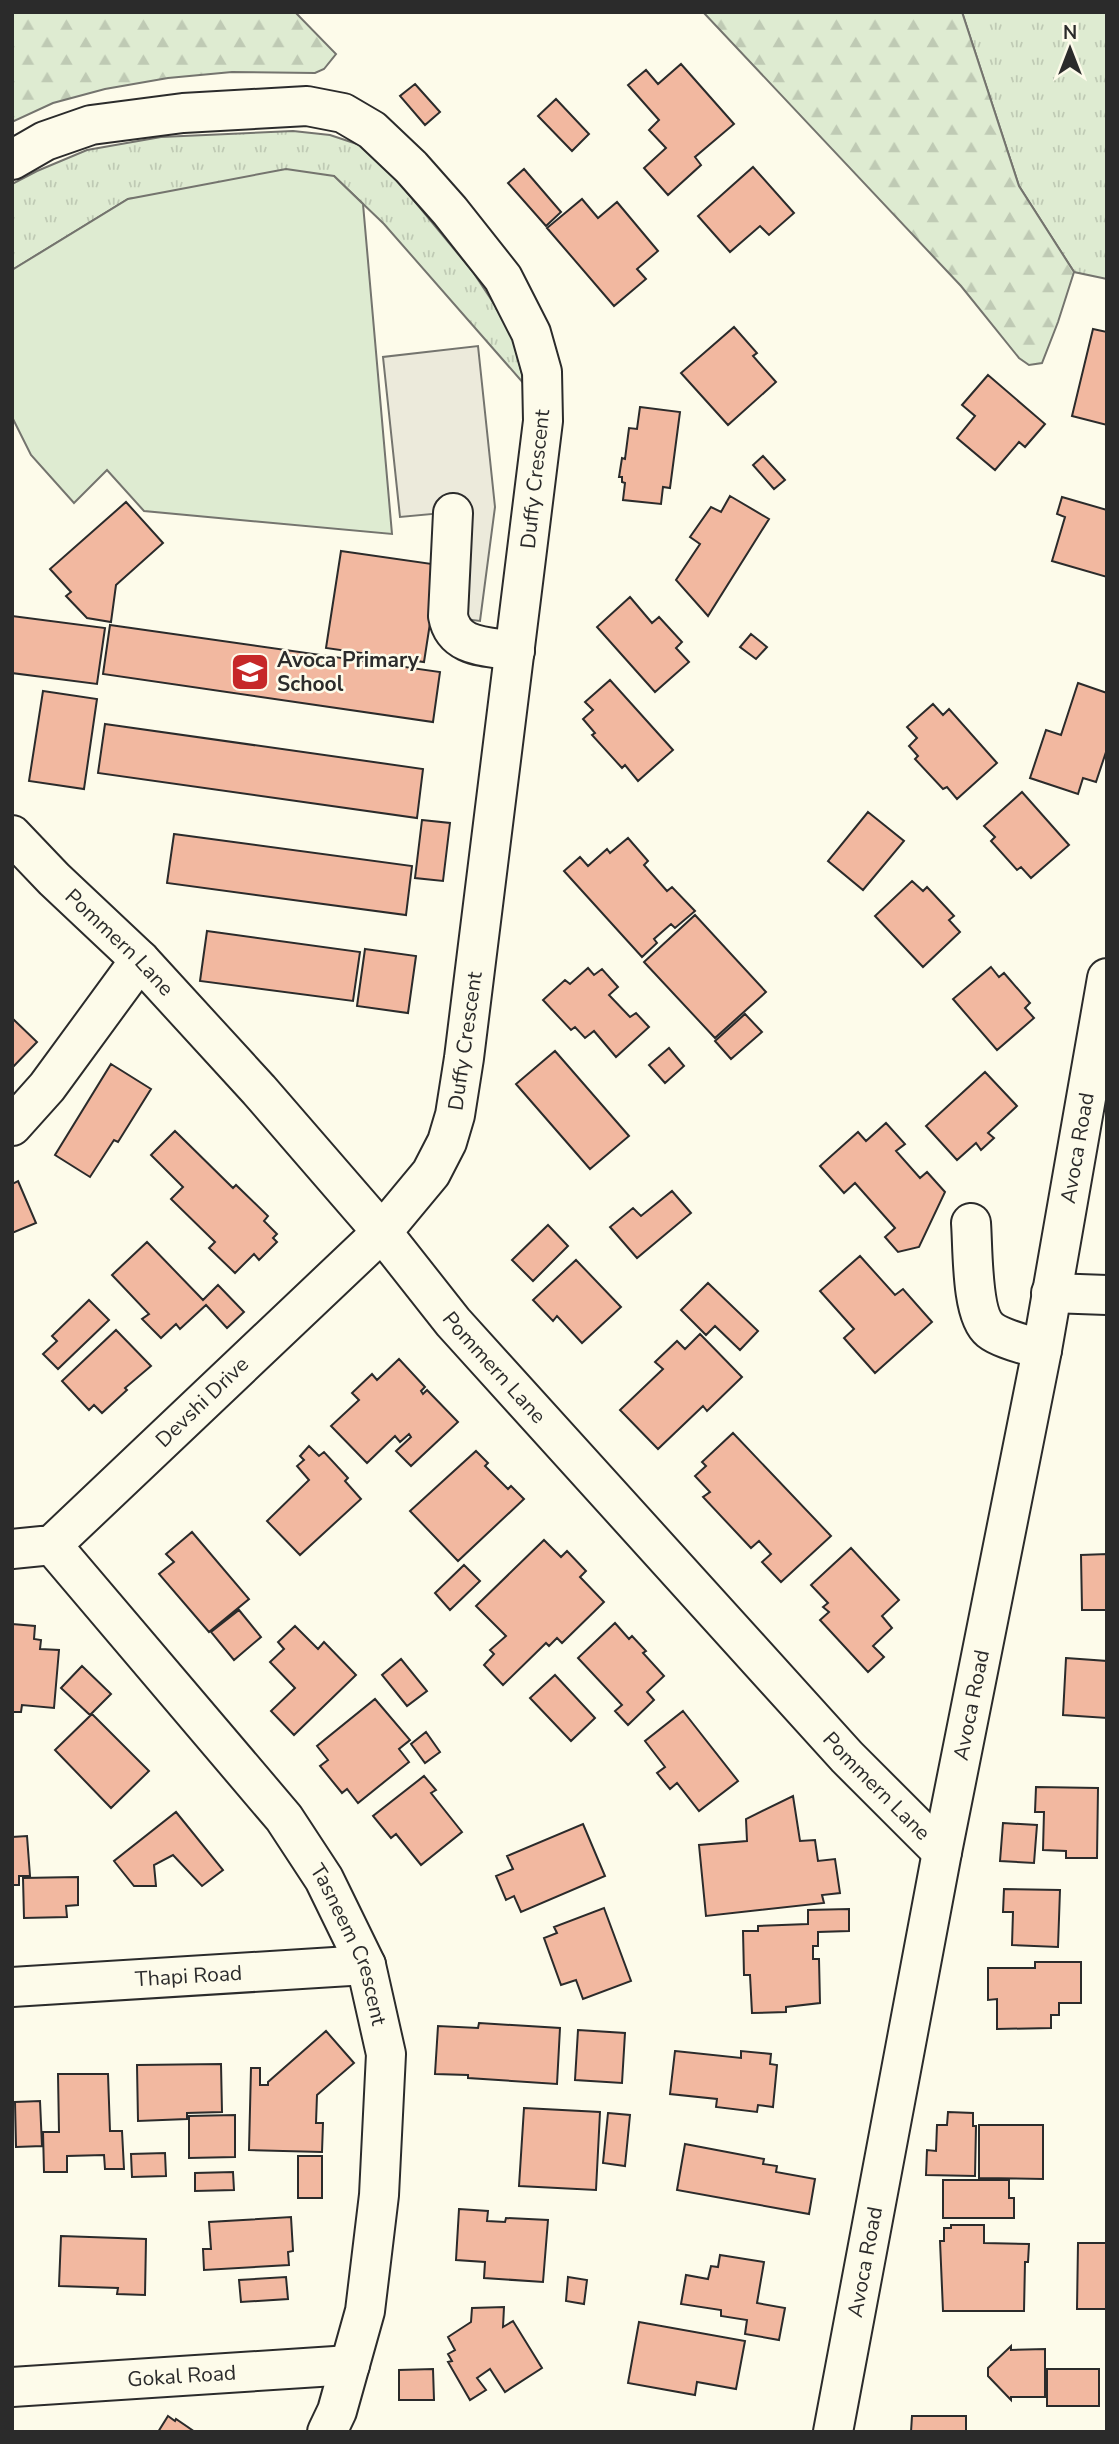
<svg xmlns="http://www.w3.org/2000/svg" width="1119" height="2444" font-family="'Nunito Sans',sans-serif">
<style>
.grass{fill:url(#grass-tufts);stroke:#74746e;stroke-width:2}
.forest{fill:url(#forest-firs);stroke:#74746e;stroke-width:2}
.garden{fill:#deebd1;stroke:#74746e;stroke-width:2}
.parking{fill:#eceadb;stroke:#74746e;stroke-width:2}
.building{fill:#f2b8a0;stroke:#2b2b2b;stroke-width:2}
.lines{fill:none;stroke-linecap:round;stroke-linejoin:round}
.minor-casing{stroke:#2b2b2b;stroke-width:42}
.minor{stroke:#fdfbea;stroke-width:38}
.labels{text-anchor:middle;stroke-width:5;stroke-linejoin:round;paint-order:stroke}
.street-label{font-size:21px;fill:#2b2b2b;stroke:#fdfbea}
.poi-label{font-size:21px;font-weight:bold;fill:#2b2b2b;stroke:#fdfbea;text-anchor:start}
</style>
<defs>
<pattern id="grass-tufts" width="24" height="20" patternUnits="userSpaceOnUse" patternTransform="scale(1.75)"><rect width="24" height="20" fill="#deebd1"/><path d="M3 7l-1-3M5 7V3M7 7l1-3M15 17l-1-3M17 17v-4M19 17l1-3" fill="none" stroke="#bfcab4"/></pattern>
<pattern id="forest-firs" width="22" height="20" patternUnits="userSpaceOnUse" patternTransform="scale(1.75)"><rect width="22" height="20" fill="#deebd1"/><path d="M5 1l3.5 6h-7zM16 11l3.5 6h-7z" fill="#bfcab4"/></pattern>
</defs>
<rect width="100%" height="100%" fill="#fdfbea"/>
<path class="grass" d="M962 12H1107V279L1074 272 1019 186Z
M293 131 330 135 360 145 388 169 473 272 510 328 525 385 384 224 334 176 128 199 12 270V184L37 171 87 150 161 137Z"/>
<path class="forest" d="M12 12H295L336 54 324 69 315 73 232 72 168 78 105 89 53 103 12 122Z
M703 12H962L1019 186 1074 272 1058 322 1042 363 1029 365 1019 358 961 286Z"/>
<path class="garden" d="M286 169 334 176 363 204 392 534 144 511 107 470 74 503 31 455 12 417V270L128 199Z"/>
<path class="parking" d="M478 346 495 507 480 621 439 616 453 512 400 517 383 357Z"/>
<path class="building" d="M681 64 734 124 695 157 701 165 668 195 644 168 666 148 649 130 659 120 628 85 646 70 658 84Z
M415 84 440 112 425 125 400 96Z
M556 99 589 134 572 151 538 116Z
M753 167 794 213 769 235 760 226 730 252 698 216Z
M524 169 561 212 546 226 508 183Z
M582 199 598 218 617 202 658 251 637 269 646 279 614 306 547 228Z
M734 327 757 353 753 356 776 382 728 425 681 373Z
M1093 329 1107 332V425L1072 416Z
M988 375 1045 424 1025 447 1019 442 995 470 957 438 975 416 962 405Z
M640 407 680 412 670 488 663 487 661 504 623 500 625 483 622 482V477H619L622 458 625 459 629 428 637 429Z
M763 456 785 480 774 489 753 465Z
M730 496 769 519 708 616 676 580 700 544 690 537 711 507 721 512Z
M1062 497 1107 510V577L1052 561 1065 517 1057 514Z
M126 502 163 543 116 585 111 622 87 618 66 596 71 592 50 569Z
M341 551 439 565 424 662 326 648Z
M630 597 652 623 659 617 682 642 676 648 689 662 655 692 597 627Z
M12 616 105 628 97 684 12 673Z
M110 625 440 672 433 722 103 674Z
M751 634 767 647 756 659 740 647Z
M610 680 673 750 638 781 625 765 622 768 592 735 595 733 583 719 593 710 585 702Z
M1078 683 1107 693V749L1096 782 1083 778 1078 794 1030 778 1046 730 1061 735Z
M43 691 97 699 84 789 29 781Z
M933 704 943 715 949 709 997 763 957 799 947 787 943 789 915 759 918 756 909 746 917 738 907 727Z
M105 724 423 769 417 818 98 773Z
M1022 792 1069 845 1031 878 1021 867 1017 870 991 841 995 837 984 826Z
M868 812 904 841 863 890 828 861Z
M422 820 450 823 443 881 415 878Z
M174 834 412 866 406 915 167 883Z
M628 838 648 861 644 865 667 891 672 887 695 911 675 928 671 924 654 939 657 943 642 957 564 871 580 857 588 866 607 849 610 853Z
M912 881 923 891 927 887 954 916 949 920 960 932 923 967 875 916Z
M695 915 766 992 715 1038 644 962Z
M207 931 360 952 353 1001 200 981Z
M365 949 416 956 408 1013 357 1006Z
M991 967 999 977 1004 973 1030 1003 1025 1008 1034 1018 997 1050 953 999Z
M588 968 594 975 602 969 618 987 609 995 630 1017 636 1013 649 1027 616 1057 594 1031 585 1038 575 1027 571 1030 543 1000 565 980 570 984Z
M745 1014 762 1032 731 1059 715 1041Z
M12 1018 37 1042 12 1068Z
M669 1048 684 1066 665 1083 649 1065Z
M555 1051 629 1136 590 1169 516 1084Z
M111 1064 151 1089 118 1142 114 1140 90 1177 55 1155Z
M985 1072 1017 1106 988 1133 994 1138 981 1150 976 1143 957 1160 926 1126Z
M886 1123 905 1144 896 1151 920 1178 927 1172 945 1192 919 1247 898 1252 885 1237 895 1228 855 1183 844 1193 820 1166 858 1132 866 1141Z
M175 1131 233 1188 236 1185 268 1216 264 1221 277 1234 273 1238 277 1242 259 1260 254 1254 235 1273 209 1248 215 1242 171 1199 183 1187 151 1155Z
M18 1181 36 1223 12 1233V1184Z
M672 1191 691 1213 637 1258 610 1227 633 1208 641 1216Z
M548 1225 568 1246 533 1281 512 1260Z
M147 1242 203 1300 218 1285 244 1312 227 1328 206 1305 180 1329 176 1324 161 1338 142 1319 149 1314 112 1275Z
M860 1256 895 1295 903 1289 932 1322 875 1373 844 1338 854 1329 820 1291Z
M576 1260 621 1307 582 1343 557 1316 553 1321 533 1300Z
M708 1283 758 1331 740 1350 715 1326 706 1335 681 1310Z
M89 1300 109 1320 58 1369 43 1354 57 1341 52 1336Z
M116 1330 151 1366 125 1388 127 1390 102 1413 94 1405 89 1410 62 1381Z
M700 1334 742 1377 707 1411 703 1406 658 1449 620 1410 663 1369 655 1362 677 1341 685 1349Z
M399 1359 425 1387 421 1391 423 1394 427 1390 458 1422 411 1466 396 1451 411 1437 409 1434 400 1442 395 1436 367 1463 331 1426 359 1400 352 1393 372 1374 377 1380Z
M733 1433 831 1536 781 1582 762 1562 771 1554 759 1541 751 1548 703 1497 710 1492 695 1476 706 1466 702 1462Z
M309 1446 319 1456 324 1452 348 1478 345 1481 361 1499 300 1555 267 1521 309 1480 297 1466 304 1460 300 1456Z
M476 1451 488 1463 485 1466 508 1489 511 1486 524 1499 458 1561 410 1511Z
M192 1532 249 1599 209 1632 159 1574 174 1562 166 1554Z
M544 1540 561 1557 567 1551 586 1571 580 1577 604 1602 562 1643 557 1638 549 1646 546 1643 503 1685 484 1665 494 1654 490 1650 506 1636 476 1606Z
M851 1548 899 1600 882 1616 892 1628 873 1646 884 1657 868 1672 820 1620 829 1612 823 1607 828 1603 811 1585Z
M1107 1554V1610H1082L1081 1555Z
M464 1565 480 1581 450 1610 435 1593Z
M239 1610 261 1637 234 1660 211 1632Z
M615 1623 629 1639 632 1636 646 1651 643 1653 664 1676 647 1692 654 1700 628 1725 615 1711 622 1705 578 1658Z
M12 1624 35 1626 34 1639 41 1640 40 1649 59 1650 54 1708 22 1705 21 1712H12Z
M295 1626 318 1649 324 1642 356 1675 294 1735 271 1711 295 1688 270 1662 284 1649 278 1642Z
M1066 1658 1107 1661V1718L1063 1715Z
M401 1659 427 1691 407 1706 382 1675Z
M82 1666 111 1694 90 1715 61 1688Z
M555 1675 595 1718 571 1741 530 1698Z
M375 1699 410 1740 399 1749 409 1762 358 1803 347 1789 342 1793 320 1766 328 1760 317 1746Z
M683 1711 738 1781 699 1811 677 1783 670 1789 657 1773 665 1767 645 1741Z
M92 1714 149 1771 111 1808 55 1750Z
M426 1732 440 1752 425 1763 411 1744Z
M424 1776 436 1790 431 1793 462 1832 421 1865 396 1834 391 1838 373 1816Z
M1036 1787 1098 1788 1097 1858H1066V1851L1043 1850 1044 1812H1035Z
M793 1796 800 1841 815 1840 818 1861 835 1859 840 1893 822 1895 824 1903 706 1916 699 1845 747 1841 746 1819Z
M176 1812 223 1870 202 1886 173 1855 154 1865 156 1886H134L114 1861Z
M1003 1823 1037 1825 1034 1863 1000 1861Z
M583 1824 605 1876 521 1912 514 1896 506 1900 496 1876 513 1869 507 1856Z
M27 1836 30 1876H19V1885H12V1837Z
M78 1877V1905L66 1906 67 1917 24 1918 23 1878Z
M1004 1889 1060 1890 1058 1947 1012 1945 1013 1912H1003Z
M604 1908 631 1981 583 1999 576 1980 561 1985 544 1938 557 1933 554 1927Z
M849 1909V1931L818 1932V1946H813V1959H819L820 2003 786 2007V2012L752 2013 750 1975H744L743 1931H758V1926L808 1924V1910Z
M1035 1962H1081V2003H1059V2015H1051V2028L997 2029V1999L988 2000V1968H1035Z
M479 2023 560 2028 557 2084 468 2078V2075L435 2074 438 2026 478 2028Z
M578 2030 625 2033 622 2083 575 2080Z
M326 2031 354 2063 317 2095 316 2123H323L322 2152 249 2150 251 2068H260V2085H268V2082Z
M675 2051 741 2058V2051L771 2054 770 2064 777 2065 773 2107 758 2105 757 2112 716 2107 717 2099 670 2094Z
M221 2064 222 2112 187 2113V2119L138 2121 137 2065Z
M58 2074H108L110 2131H122L124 2169H105L104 2155 67 2156V2172H44L43 2132H59Z
M40 2101 42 2146 16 2147 15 2102Z
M524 2108 600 2112 596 2190 519 2186Z
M948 2112 973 2113V2126H976L975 2176 926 2175 927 2150 936 2151 937 2125H947Z
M608 2113 630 2115 625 2166 603 2163Z
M235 2115V2157L189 2158V2116Z
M979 2125H1043V2179L979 2178Z
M685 2144 764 2159 763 2164 777 2166 776 2172 815 2179 809 2214 677 2190Z
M165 2153 166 2176 132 2177 131 2154Z
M298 2156H322V2198H298Z
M233 2172 234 2190 195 2191V2173Z
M943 2180H1009V2198H1014V2218H943Z
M459 2209 488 2211 487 2221 505 2222 506 2218 548 2220 543 2282 484 2278 485 2262 456 2260Z
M291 2217 293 2251 288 2252 289 2265 204 2270 203 2249H211L209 2222Z
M951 2225H984V2243L1029 2244 1028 2262H1025L1024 2311H943L940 2241H944V2228H951Z
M61 2236 146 2239 145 2295 117 2294 118 2288 59 2286Z
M1078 2243H1107V2309H1077Z
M720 2255 764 2262 757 2303 785 2308 779 2340 745 2334 747 2320 721 2316V2310L681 2304 686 2275 708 2279 711 2266 718 2267Z
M286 2277 288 2299 241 2302 239 2280Z
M568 2277 587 2280 584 2304 566 2301Z
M504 2307 503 2327 513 2321 542 2368 505 2392 490 2369 477 2378 486 2390 470 2400 448 2362 452 2361 448 2354 455 2350 448 2337 471 2322 472 2308Z
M639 2322 745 2341 736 2389 697 2382 695 2395 628 2383Z
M1011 2346V2350L1045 2349V2397H1011V2400L988 2376V2368Z
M433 2369 434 2400H399V2370Z
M1047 2369H1099V2406H1047Z
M168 2416 175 2421 176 2419 195 2432H158Z
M912 2416H966V2432H911Z"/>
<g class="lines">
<g class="minor-casing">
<g id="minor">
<path d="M12 160 45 141 91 125 183 113 307 106 343 113 372 130 411 167 450 211 503 278 531 333 542 372 543 421 464 1058 455 1115 447 1142 431 1173 382 1232 52 1545 12 1549"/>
<path d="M453 513 448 616C454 649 488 646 515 651"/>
<path id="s1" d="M12 835 54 879 140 960 259 1090 382 1232 453 1322 847 1757 942 1852"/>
<path d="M12 1126 47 1087 140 960"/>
<path d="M971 1223C973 1248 971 1315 990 1330 1001 1339 1028 1345 1042 1350"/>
<path d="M1051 1293 1107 1295"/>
<path id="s2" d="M52 1545 284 1818 324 1879 366 1965 386 2054 379 2195 365 2311 337 2411 327 2432"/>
<path id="s3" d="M12 1987 366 1965"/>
<path id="s4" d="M12 2387 350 2365"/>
<path id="s5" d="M833 2432 942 1852 1042 1350 1107 978"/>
</g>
</g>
<use href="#minor" class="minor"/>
</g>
<defs>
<g id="school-square" transform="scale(2.0125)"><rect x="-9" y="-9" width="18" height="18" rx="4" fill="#c62828" stroke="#fdfbea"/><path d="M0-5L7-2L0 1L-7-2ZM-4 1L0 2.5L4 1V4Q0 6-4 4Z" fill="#fff"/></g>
</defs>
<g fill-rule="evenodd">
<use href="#school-square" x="250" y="672"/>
</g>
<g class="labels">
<g class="street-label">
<text transform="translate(535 479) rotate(-84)" y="7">Duffy Crescent</text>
<text dy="7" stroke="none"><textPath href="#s1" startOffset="152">Pommern Lane</textPath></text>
<text transform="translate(465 1041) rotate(-82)" y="7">Duffy Crescent</text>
<text dy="7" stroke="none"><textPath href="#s5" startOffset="1307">Avoca Road</textPath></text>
<text dy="7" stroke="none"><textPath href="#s1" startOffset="719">Pommern Lane</textPath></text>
<text transform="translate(202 1402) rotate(-44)" y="7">Devshi Drive</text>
<text dy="7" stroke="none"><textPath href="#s5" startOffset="740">Avoca Road</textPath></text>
<text dy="7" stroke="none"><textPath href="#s1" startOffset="1286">Pommern Lane</textPath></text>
<text dy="7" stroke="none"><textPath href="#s2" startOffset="502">Tasneem Crescent</textPath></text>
<text dy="7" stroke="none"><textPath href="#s3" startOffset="177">Thapi Road</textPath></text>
<text dy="7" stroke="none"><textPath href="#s5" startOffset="173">Avoca Road</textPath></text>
<text dy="7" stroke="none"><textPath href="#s4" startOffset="170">Gokal Road</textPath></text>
</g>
<g class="poi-label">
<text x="277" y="667">Avoca Primary<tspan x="277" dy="24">School</tspan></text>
</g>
</g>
<rect width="1119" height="2444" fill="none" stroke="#2b2b2b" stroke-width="28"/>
<g transform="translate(1070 49)" stroke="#fdfbea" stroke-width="5" paint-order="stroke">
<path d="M0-5L12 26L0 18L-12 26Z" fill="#2b2b2b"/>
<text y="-10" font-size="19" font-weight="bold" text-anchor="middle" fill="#2b2b2b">N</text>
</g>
</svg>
